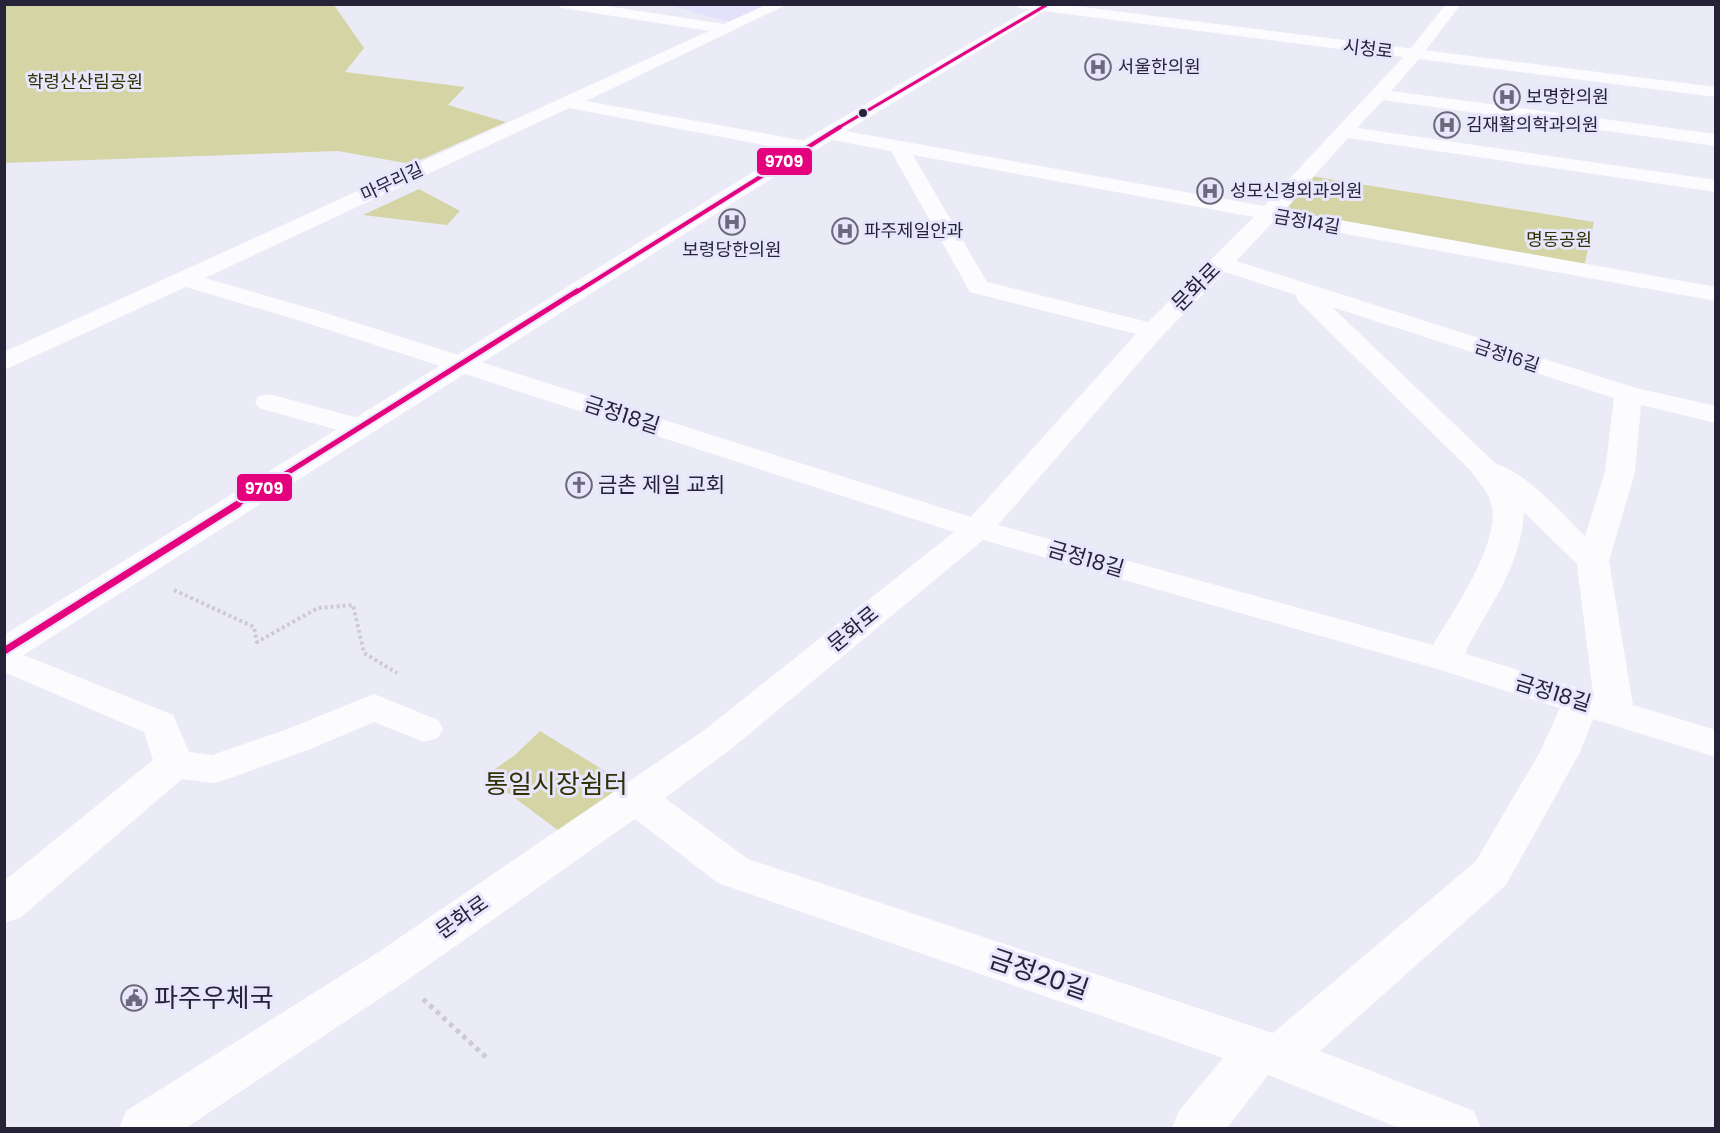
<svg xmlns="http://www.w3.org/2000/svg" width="1720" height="1133" font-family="Poppins,'Noto Sans KR',sans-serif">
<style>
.built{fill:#e3e1fb}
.green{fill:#d4d4a4}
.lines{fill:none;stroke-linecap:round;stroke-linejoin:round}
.path-far1{stroke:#cccbd1;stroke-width:4;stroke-dasharray:3 3;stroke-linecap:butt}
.path{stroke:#cccbd1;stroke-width:5;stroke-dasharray:4.5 4.5;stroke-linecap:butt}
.minor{fill:#fcfcfe;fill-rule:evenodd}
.tertiary{fill:#fcfcfe;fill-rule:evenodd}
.secondary{fill:#fcfcfe;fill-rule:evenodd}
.bus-1-far3-casing{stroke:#e7e6fc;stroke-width:5}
.bus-1-far2-casing{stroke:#e7e6fc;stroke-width:7}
.bus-1-far1-casing{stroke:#e7e6fc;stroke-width:9}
.bus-1-casing{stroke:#e7e6fc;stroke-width:11}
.bus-1-far3{stroke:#e5007d;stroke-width:3}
.bus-1-far2{stroke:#e5007d;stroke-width:4}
.bus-1-far1{stroke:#e5007d;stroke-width:5}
.bus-1{stroke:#e5007d;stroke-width:7}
.bus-dot{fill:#262338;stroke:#e7e6fc;stroke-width:2}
.labels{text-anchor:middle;stroke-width:6;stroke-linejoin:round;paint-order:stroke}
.far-street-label{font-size:18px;fill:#262338;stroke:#e7e6fc}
.far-poi-label{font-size:18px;fill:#262338;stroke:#e7e6fc;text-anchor:start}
.far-park-label{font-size:18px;fill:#303000;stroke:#e7e6fc}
.street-label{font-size:21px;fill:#262338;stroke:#e7e6fc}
.poi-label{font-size:21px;fill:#262338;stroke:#e7e6fc;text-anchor:start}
.near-park-label{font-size:26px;fill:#303000;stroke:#e7e6fc}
.near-street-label{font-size:26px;fill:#262338;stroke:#e7e6fc}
.near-poi-label{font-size:26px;fill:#262338;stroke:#e7e6fc;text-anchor:start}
.line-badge{stroke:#e7e6fc;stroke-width:2}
.badge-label{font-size:16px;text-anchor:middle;font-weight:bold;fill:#fff}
</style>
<rect width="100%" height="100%" fill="#ebebf7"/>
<path class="built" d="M668 5H767L730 22Z"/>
<path class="green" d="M4 5H334L364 48 345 72 465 87 448 105 506 122 411 164 338 151 5 163Z
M1311 176 1594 222 1584 267 1284 214Z
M419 189 460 211 447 225 363 215Z
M540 731 626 784 559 831 485 776 515 755Z"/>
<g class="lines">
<path class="path-far1" d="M174 590 254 627 257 642 318 608 353 605 364 653 397 673"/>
<path class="path" d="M423 999 487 1058"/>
<path class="minor" d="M555 4H594L724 24 768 4H788L586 101 806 141 813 143 816 147 813 151 806 153 569 108 205 278 319 311 971 517 1136 334 970 292 891 151 821 138 819 134 821 130 828 128 1264 206 1408 52 1446 4H1461L1420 58 1391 91 1716 134V146L1383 100 1357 128 1716 180V192L1348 138 1284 210 1716 287V301L1274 221 1236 261 1636 388 1716 406V423L1641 405 1635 472 1609 561 1633 705 1716 730V757L1593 719 1580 752 1506 885 1320 1051 1474 1111 1481 1128H1399L1268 1075 1227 1128H1172L1179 1111 1223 1058 718 883 635 819 406 981 186 1128H119L126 1111 374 955 703 731 954 532 301 321 186 287 4 370V352L709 31 562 8ZM913 155 1254 217 1148 322 987 282ZM1225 272 1296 295 1298 301 1471 471C1479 482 1489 493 1492 506 1499 546 1453 611 1433 645L998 525 1162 336ZM1332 307 1614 398 1605 472 1585 536C1562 514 1526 472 1496 464ZM1524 512 1577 564 1593 693 1466 654 1467 648C1491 605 1522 562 1524 512ZM983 540 1434 668 1560 708 1540 752 1476 861 1273 1033 748 859 665 798 731 749Z
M269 394 369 421 373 427 369 433 359 436 259 408 255 402 259 396Z
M4 647 173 715 189 752 212 755 285 730 374 694 438 720 443 729 438 738 424 742 374 722 313 748 228 779 214 783 182 779 20 918 4 923V881L153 760 144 732 4 672Z"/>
<path class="tertiary" d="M1013 4H1059L1716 87V97L1020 8Z"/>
<path class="secondary" d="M1038 4H1056L835 138 17 659 4 662V635L821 130Z"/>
<g class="bus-1-far3-casing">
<path id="bus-1-far3" d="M838 128 1048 4"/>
</g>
<g class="bus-1-far2-casing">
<path id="bus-1-far2" d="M575 293 840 127"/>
</g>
<g class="bus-1-far1-casing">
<path id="bus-1-far1" d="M236 505 577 291"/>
</g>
<g class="bus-1-casing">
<path id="bus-1" d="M4 651 238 504"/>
</g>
<use href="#bus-1-far3" class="bus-1-far3"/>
<use href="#bus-1-far2" class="bus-1-far2"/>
<use href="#bus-1-far1" class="bus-1-far1"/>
<use href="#bus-1" class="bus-1"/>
</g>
<defs>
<g id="hospital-ring" transform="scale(1.35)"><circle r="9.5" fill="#e7e6fc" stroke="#6b697b" stroke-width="1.5"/><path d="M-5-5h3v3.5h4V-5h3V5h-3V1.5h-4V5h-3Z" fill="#6b697b"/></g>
<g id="church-ring" transform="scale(1.35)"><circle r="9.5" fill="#e7e6fc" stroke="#6b697b" stroke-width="1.5"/><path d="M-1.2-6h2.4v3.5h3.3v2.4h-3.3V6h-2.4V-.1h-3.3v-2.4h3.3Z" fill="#6b697b"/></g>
<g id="civic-ring" transform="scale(1.35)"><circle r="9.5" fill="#e7e6fc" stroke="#6b697b" stroke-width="1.5"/><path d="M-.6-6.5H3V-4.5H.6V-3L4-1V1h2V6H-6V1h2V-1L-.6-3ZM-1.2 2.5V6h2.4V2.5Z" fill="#6b697b"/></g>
</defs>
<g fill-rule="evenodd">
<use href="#hospital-ring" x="1098" y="67"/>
<use href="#hospital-ring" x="1507" y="97"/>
<use href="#hospital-ring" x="1447" y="125"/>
<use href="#hospital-ring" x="1210" y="191"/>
<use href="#hospital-ring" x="732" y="222"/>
<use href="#hospital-ring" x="845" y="231"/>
<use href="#church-ring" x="579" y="485"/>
<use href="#civic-ring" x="134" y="998"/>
</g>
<circle class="bus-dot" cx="863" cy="113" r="5"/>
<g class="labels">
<g class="far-street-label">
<text transform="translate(1368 49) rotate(7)" y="6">시청로</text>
<text transform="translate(392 182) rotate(-25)" y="6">마무리길</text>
<text transform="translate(1307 222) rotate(10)" y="6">금정14길</text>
<text transform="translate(1507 356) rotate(18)" y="6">금정16길</text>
</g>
<g class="far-poi-label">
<text x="1118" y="73">서울한의원</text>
<text x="1526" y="103">보명한의원</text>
<text x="1466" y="131">김재활의학과의원</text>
<text x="1230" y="197">성모신경외과의원</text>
<text x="864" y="237">파주제일안과</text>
<text x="732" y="256" text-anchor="middle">보령당한의원</text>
</g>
<g class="far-park-label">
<text x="85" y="88">학령산산림공원</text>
<text x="1559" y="246">명동공원</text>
</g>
<g class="street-label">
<text transform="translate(1196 287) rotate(-45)" y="7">문화로</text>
<text transform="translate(622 415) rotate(18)" y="7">금정18길</text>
<text transform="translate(1086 559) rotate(16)" y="7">금정18길</text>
<text transform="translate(853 629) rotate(-39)" y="7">문화로</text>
<text transform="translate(1553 693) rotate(17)" y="7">금정18길</text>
<text transform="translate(462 917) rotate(-35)" y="7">문화로</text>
</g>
<g class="poi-label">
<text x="598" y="492">금촌 제일 교회</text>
</g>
<g class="near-park-label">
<text x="556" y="793">통일시장쉼터</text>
</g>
<g class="near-street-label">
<text transform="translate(1039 974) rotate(19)" y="9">금정20길</text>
</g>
<g class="near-poi-label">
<text x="154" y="1007">파주우체국</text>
</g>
</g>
<g class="line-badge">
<rect x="756" y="147" width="57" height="29" rx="6" fill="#e5007d"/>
<rect x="236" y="473" width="57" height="29" rx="6" fill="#e5007d"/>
</g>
<g class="badge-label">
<text x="784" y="167">9709</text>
<text x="264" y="494">9709</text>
</g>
<rect width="1720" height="1133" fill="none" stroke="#262338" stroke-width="12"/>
</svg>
